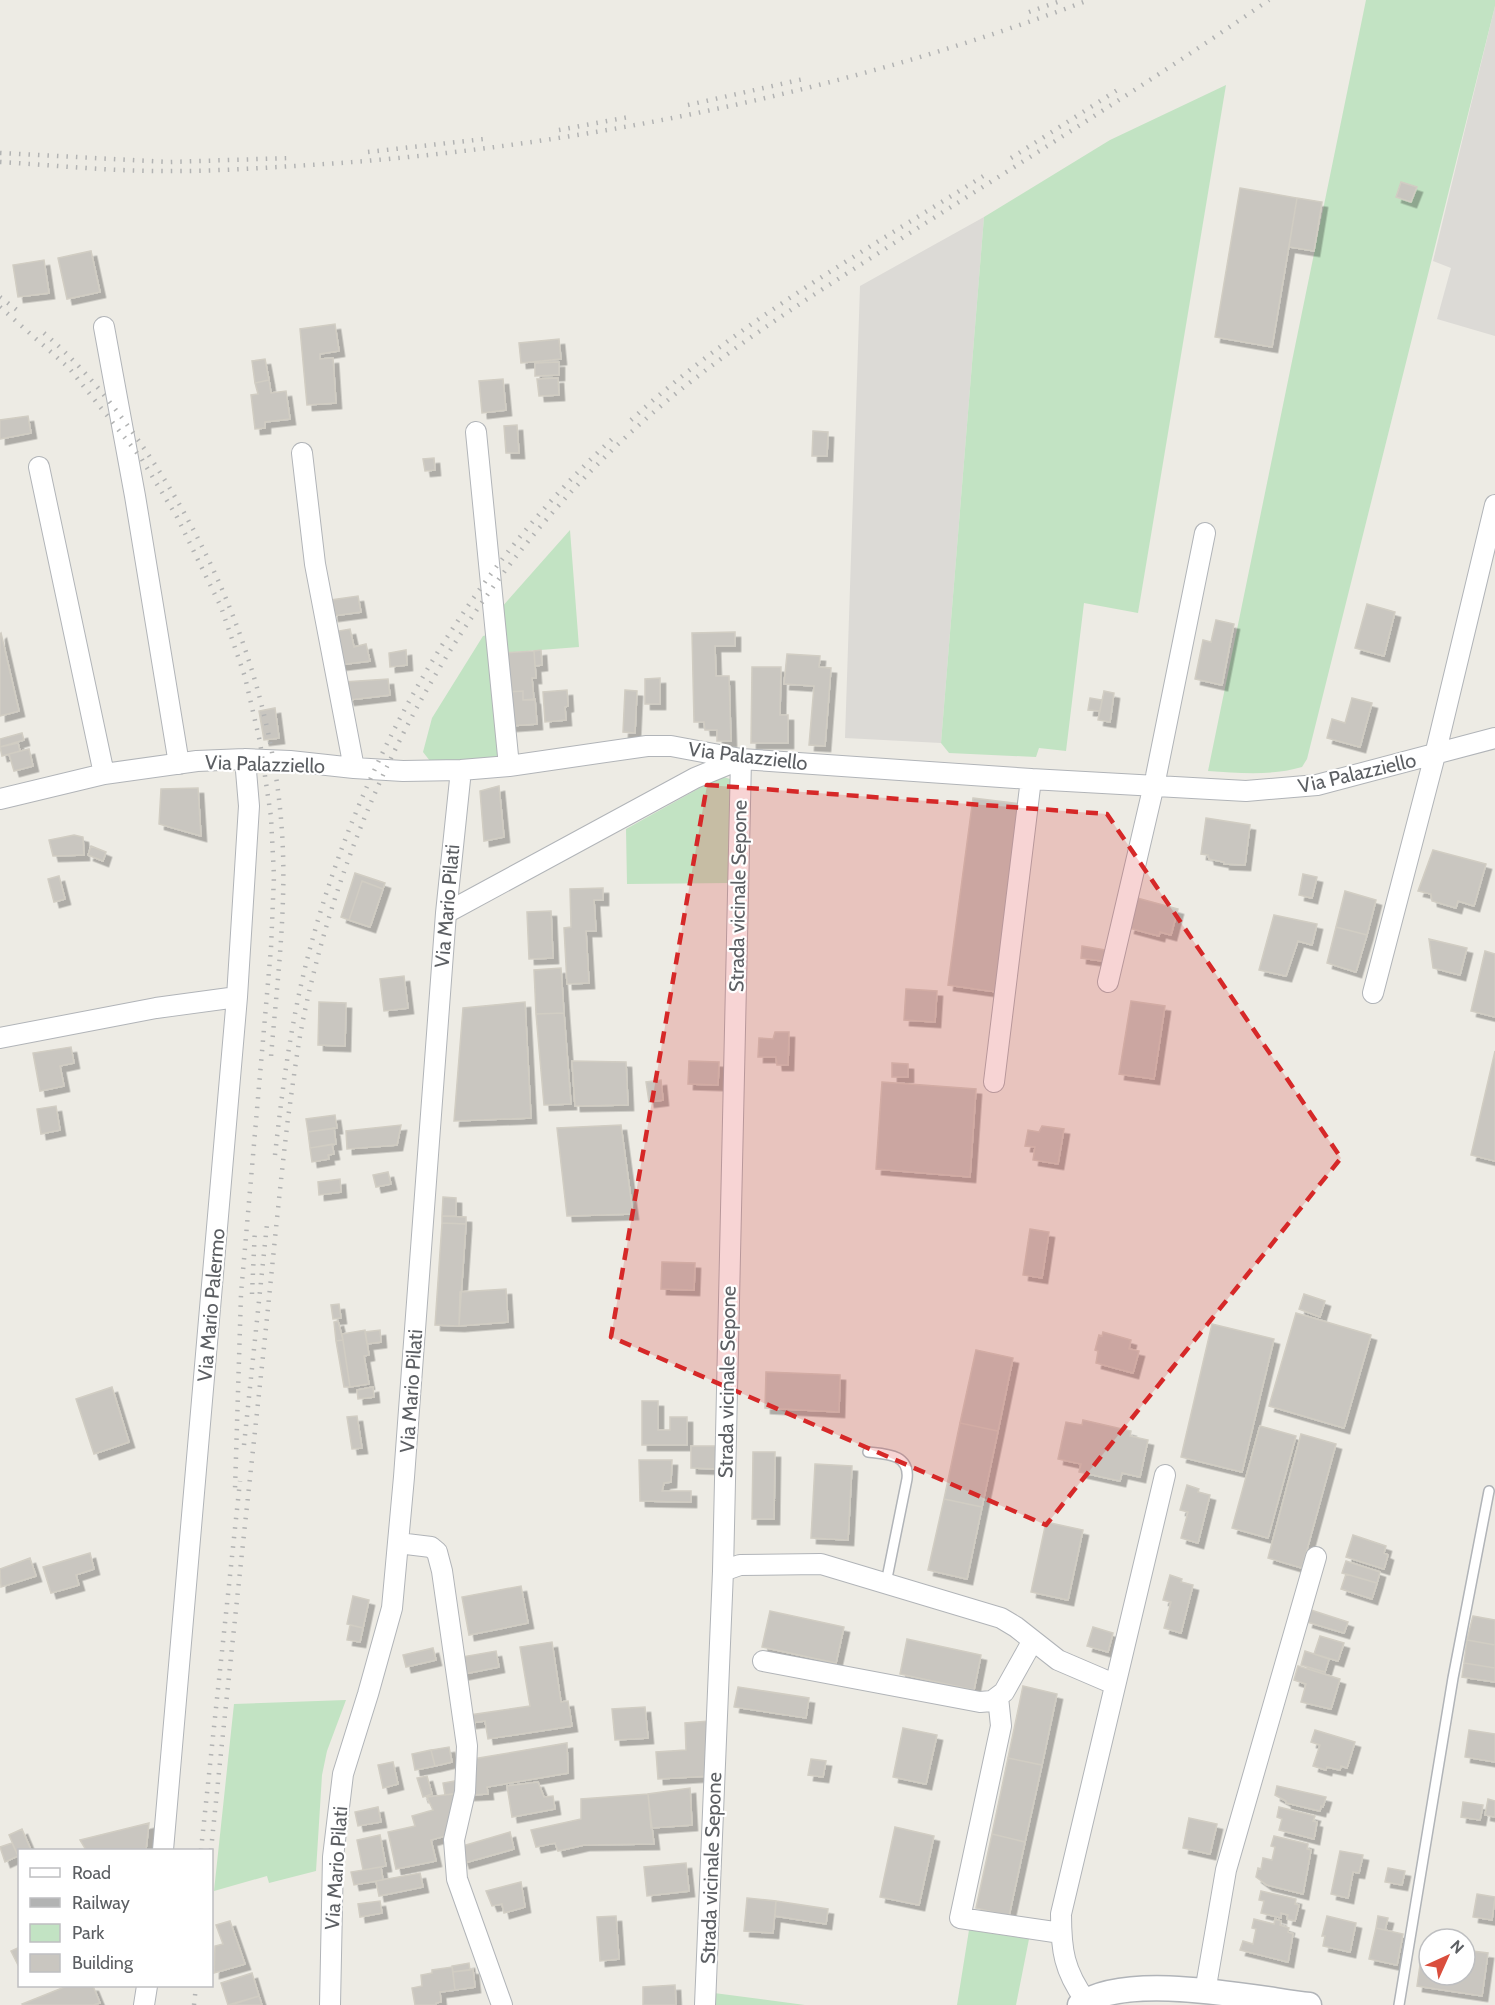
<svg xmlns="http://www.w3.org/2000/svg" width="1495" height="2005" font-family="Cabin,sans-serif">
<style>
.industrial{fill:#dcdad6}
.green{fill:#c2e3c3}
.building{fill:#c9c6c0;stroke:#d1cdc3;stroke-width:1.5;filter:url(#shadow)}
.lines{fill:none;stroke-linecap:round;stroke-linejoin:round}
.service-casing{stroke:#b1b4b8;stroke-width:12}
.minor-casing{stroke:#b1b4b8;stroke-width:22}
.tertiary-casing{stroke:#b1b4b8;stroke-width:27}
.service{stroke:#fff;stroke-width:9}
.minor{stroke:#fff;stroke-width:20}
.tertiary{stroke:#fff;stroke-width:24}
.rail{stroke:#b2b3b3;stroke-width:4.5;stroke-dasharray:1.5 8;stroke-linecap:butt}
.marked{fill:#d62828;fill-opacity:0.2;stroke:#d62828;stroke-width:4.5;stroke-dasharray:12 8;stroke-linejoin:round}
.labels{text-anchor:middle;stroke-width:4.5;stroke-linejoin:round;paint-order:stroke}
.street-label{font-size:20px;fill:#5c5f63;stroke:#fff}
</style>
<defs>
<filter id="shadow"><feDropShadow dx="5.5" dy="5.5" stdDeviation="0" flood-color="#0004"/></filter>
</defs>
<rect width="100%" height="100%" fill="#edebe4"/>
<path class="industrial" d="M1495 6V336L1437 319 1451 268 1433 261Z
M984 217 941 743 845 738 860 286Z"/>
<path class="green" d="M1366 0H1495V6L1307 759 1302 767C1271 776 1240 773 1208 771Z
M1226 85 1138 613 1084 603 1066 751 1039 748 1036 757 949 753 941 743 984 217 1110 140Z
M570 530 579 647 503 653 501 608Z
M487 635 505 758 437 762 430 761 423 752 432 718 483 636Z
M724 777 730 779 737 785 733 883 627 884 626 829 714 780Z
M346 1700 327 1751 322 1775 316 1871 269 1883 267 1876 214 1891 234 1704Z
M969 1930 1029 1939 1016 2005H957Z
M714 1993 805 2005H714Z"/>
<path class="building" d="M1401 182 1417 187 1411 202 1396 197Z
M1240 188 1297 198 1272 347 1215 337Z
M1297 198 1322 202 1314 251 1289 247Z
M91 251 100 292 67 299 58 258Z
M44 260 49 293 18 297 13 265Z
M335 324 339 351 320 354V359L333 358 336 403 307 405 300 329Z
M559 339 561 359 521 363 519 343Z
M265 359 269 380 255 383 252 361Z
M559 362V375L535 376V363Z
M558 378 559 395 539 396 537 379Z
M503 379 506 410 482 413 479 381Z
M269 380 271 393 286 391 290 419 265 422V428L255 429 251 395 258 394 255 383Z
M28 416 31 433 0 439V420Z
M517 425 519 453H506L504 426Z
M813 431 828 432 827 456H812Z
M434 458 435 470 425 471 423 459Z
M358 596 361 612 333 616 331 600Z
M1367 604 1395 612 1384 656 1355 648Z
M1216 620 1234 624 1222 685 1195 679 1203 640 1211 642Z
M350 629 354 647 366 644 370 661 339 665 333 632Z
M735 632V646H715L716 676H729L731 741H717V730H705L704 722H694L692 633Z
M1 633 19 711 0 716V634Z
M406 650 407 665 390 667 389 653Z
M541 650 542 665 535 666 534 651Z
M534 651 536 678H532L534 700H523V691L507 692 503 653Z
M787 654 820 656 819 667 831 668 825 746 809 745 814 686 784 684Z
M752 667H781L780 715H788V743H751Z
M660 678V704H645V679Z
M388 679 390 695 349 700 344 682Z
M567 690 568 706 565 707 566 720 545 722 543 692Z
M625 690 637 691 635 733 623 732Z
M523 691V700L535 699 537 724 510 726 507 692Z
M1104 691 1114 693 1110 722 1098 720Z
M1090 698 1102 700 1100 711 1088 710Z
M1352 698 1372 703 1360 747 1327 738 1332 719 1345 723Z
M275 708 279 738 264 740 259 711Z
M22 733 24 740 0 747V739Z
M18 743 20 751 2 756 0 747Z
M29 749 33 766 14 771 9 754Z
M499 786 504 837 484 841 480 791Z
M198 788 201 836 159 824 161 789Z
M973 798 1021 804 996 992 948 985Z
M1206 818 1250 825 1245 865 1224 864V862L1209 859 1208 855 1201 854Z
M74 835 83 837 84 855 53 856 49 840Z
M91 846 106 852 103 861 88 855Z
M1433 850 1486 864 1474 906 1458 901 1456 908 1432 901 1431 894 1418 891Z
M355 873 385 883 383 889 362 881 349 920 341 917Z
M1303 874 1317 877 1312 898 1299 895Z
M59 876 65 899 54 902 48 879Z
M362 881 383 889 370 927 349 920Z
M603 888V900H594L596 931H586L589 983 567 984 564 928 571 927 570 889Z
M1345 891 1376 900 1367 935 1336 927Z
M1137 898 1178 909 1171 935 1160 932 1159 936 1129 928Z
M551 911 553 958 529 959 527 912Z
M1274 915 1317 924 1312 945 1298 941 1286 976 1259 970Z
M1336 927 1367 935 1356 972 1327 963Z
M1429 939 1467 948 1460 975 1433 968Z
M1082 946 1106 950 1102 961 1081 958Z
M1485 951 1495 954V1017L1471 1011Z
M561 968 564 1013 536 1014 534 970Z
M404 976 408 1008 384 1011 380 979Z
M906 989 937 991 935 1022 904 1020Z
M1131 1001 1165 1006 1154 1079 1119 1074Z
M319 1002 346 1003 345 1046 318 1045Z
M525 1002 531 1118 454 1121 463 1008Z
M564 1013 571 1104 544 1105 536 1014Z
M775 1032H789L788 1065H777L776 1057H758L759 1038 773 1039Z
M71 1047 74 1063 60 1066 64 1086 40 1091 33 1053Z
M1495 1051V1161L1471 1155Z
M572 1061 626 1062 628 1105 575 1106Z
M689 1061 719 1062 718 1085 688 1084Z
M892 1063 908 1064V1077H892Z
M661 1080 663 1100 649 1102 646 1082Z
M882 1082 976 1089 970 1177 876 1169Z
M56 1106 60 1130 41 1134 37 1109Z
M335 1115 337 1128 308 1132 306 1119Z
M401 1125 397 1145 347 1149 346 1131Z
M621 1125 633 1214 567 1216 557 1128Z
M1042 1126 1064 1129 1058 1164 1033 1160 1035 1147 1025 1146 1028 1130 1039 1132Z
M334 1128 336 1144 310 1148 308 1132Z
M332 1144 334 1154 328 1155 329 1159 312 1162 310 1148Z
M388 1172 391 1184 376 1187 373 1175Z
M340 1179 341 1192 319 1195 318 1182Z
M443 1197 456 1198V1216H442Z
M442 1216 466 1217V1224L442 1223Z
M442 1223 466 1224 459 1326 435 1325Z
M1030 1229 1049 1232 1042 1278 1023 1275Z
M662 1262 695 1263 694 1290 661 1289Z
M506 1289 508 1322 459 1326 460 1292Z
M1304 1294 1325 1301 1320 1317 1299 1309Z
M339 1304 341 1318 333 1319 331 1305Z
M1296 1313 1371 1335 1344 1428 1269 1406Z
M338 1321 343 1340 336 1341 334 1322Z
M1212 1324 1274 1339 1242 1472 1181 1457Z
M365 1330 369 1355 364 1356 369 1384 350 1387 342 1334Z
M380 1330 381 1342 367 1344 365 1332Z
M1103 1332 1131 1340 1129 1349 1139 1351 1133 1373 1096 1363 1098 1351 1095 1350 1099 1335 1102 1336Z
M343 1340 350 1387H344L336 1341Z
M976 1350 1013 1358 998 1431 960 1423Z
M766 1372 840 1375 839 1412 765 1408Z
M112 1387 129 1442 94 1454 76 1399Z
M373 1387 374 1397 358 1399 357 1390Z
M642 1401H658V1430H670V1417H687V1445H642Z
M357 1416 362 1448 352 1449 347 1417Z
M1083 1420 1131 1431 1130 1436 1148 1440 1140 1477 1122 1473 1120 1481 1079 1472 1081 1464 1058 1459 1066 1422 1082 1425Z
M960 1423 998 1431 982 1507 944 1499Z
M1260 1426 1296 1436 1268 1538 1232 1528Z
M1301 1434 1336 1444 1302 1568 1268 1558Z
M691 1446H719V1469L691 1468Z
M753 1452H775L774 1519H752Z
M639 1460H672L671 1482 664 1483 662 1491H691V1502L640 1501Z
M815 1464 852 1466 848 1540 811 1538Z
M1187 1485 1199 1489 1198 1492 1210 1495 1198 1543 1181 1538 1188 1512 1180 1510Z
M944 1499 982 1507 967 1579 928 1570Z
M1046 1522 1083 1530 1068 1600 1031 1592Z
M1353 1535 1386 1546 1384 1553 1388 1555 1384 1569 1346 1557Z
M90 1553 94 1569 76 1575 79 1585 51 1593 43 1567Z
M30 1558 36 1576 1 1587 0 1569Z
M1346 1561 1380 1572 1377 1583 1342 1573Z
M1346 1574 1377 1583 1372 1599 1341 1589Z
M1170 1575 1182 1579 1181 1582 1193 1585 1181 1633 1164 1628 1171 1602 1163 1600Z
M521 1586 528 1623 469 1635 462 1597Z
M353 1596 369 1600 363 1628 347 1624Z
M1311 1610 1348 1622 1344 1633 1307 1622Z
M770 1611 844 1627 836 1663 762 1647Z
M1473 1616 1495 1620V1645L1467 1640Z
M350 1625 363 1628 360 1642 347 1640Z
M1093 1627 1113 1633 1108 1652 1087 1646Z
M1320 1636 1344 1643 1338 1661 1314 1654Z
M907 1639 981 1655 974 1690 900 1674Z
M1467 1640 1495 1645V1668L1464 1663Z
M552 1642 561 1702 568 1701 572 1726 488 1739 485 1721 471 1723 470 1715 530 1706 520 1647Z
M433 1648 436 1660 406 1667 403 1655Z
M496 1651 499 1667 459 1675 456 1658Z
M1305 1651 1329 1659 1325 1672 1301 1665Z
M1464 1663 1495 1668V1682L1462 1677Z
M1298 1666 1340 1679 1331 1709 1301 1702 1306 1684 1294 1680Z
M1023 1686 1057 1694 1042 1765 1008 1758Z
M738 1687 809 1698 806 1718 734 1707Z
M645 1707 648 1738 615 1740 612 1709Z
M709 1721V1776L658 1779 656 1752 686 1750 685 1723Z
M903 1728 937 1735 926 1784 893 1777Z
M1315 1730 1355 1742 1347 1768 1341 1766 1340 1770 1327 1767 1326 1770 1313 1766 1320 1745 1311 1742Z
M1469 1730 1495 1734V1762L1465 1757Z
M567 1743 568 1773 487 1787 488 1794 469 1795 473 1759Z
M449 1747 452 1762 435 1766 431 1750Z
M431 1750 435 1766 415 1770 412 1754Z
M1008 1758 1042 1765 1025 1842 992 1834Z
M811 1759 826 1761 823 1777 808 1775Z
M393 1762 398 1784 383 1788 378 1765Z
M427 1776 432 1794 423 1797 417 1778Z
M461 1780V1793L445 1795 443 1783Z
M538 1782 544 1797 553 1796 555 1809 512 1817 507 1786Z
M1277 1786 1326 1797 1323 1807 1321 1806 1320 1811 1286 1803V1801L1275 1795Z
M690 1788 692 1825 651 1828 648 1794Z
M461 1793 449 1835 431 1840 436 1861 396 1869 388 1832 415 1826 412 1816 433 1810 427 1797Z
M648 1794 654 1844 584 1845 558 1851 555 1843 536 1847 531 1830 581 1819V1799Z
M1488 1799 1495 1801V1817L1485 1815Z
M1463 1802 1483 1805 1480 1820 1461 1817Z
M378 1807 381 1822 358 1826 355 1812Z
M1279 1807 1315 1816 1313 1821 1317 1822 1314 1839 1279 1830 1282 1819 1277 1817Z
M1189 1818 1217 1824 1210 1854 1183 1848Z
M149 1823 146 1850H86L80 1840Z
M895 1827 934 1836 919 1905 880 1897Z
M22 1829 31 1850H20L18 1856 9 1835Z
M510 1832 514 1849 464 1863 459 1847Z
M992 1834 1025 1842 1009 1916 976 1908Z
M380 1835 386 1866 363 1870 357 1840Z
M1274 1836 1308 1844 1307 1849 1311 1850 1303 1894 1267 1885 1256 1877 1258 1868 1261 1869 1263 1858 1272 1860 1275 1847 1271 1846Z
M12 1843 18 1856 5 1862 0 1847Z
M1340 1851 1363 1855 1359 1873 1353 1872 1348 1898 1331 1894Z
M686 1863 689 1891 647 1896 644 1867Z
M381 1867 383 1880 354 1885 351 1872Z
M1388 1868 1405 1871 1402 1885 1385 1882Z
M420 1873 423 1887 379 1896 376 1881Z
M521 1882 525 1907 504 1913 502 1904 492 1906 486 1891Z
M1261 1891 1296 1899 1295 1904 1299 1905 1295 1921 1287 1919 1288 1915 1281 1913V1918L1261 1913 1264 1901 1259 1900Z
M1477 1894 1495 1897 1492 1920 1473 1917Z
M747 1898 776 1901 773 1933 744 1931Z
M380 1901 382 1913 360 1917 358 1904Z
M776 1901 828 1909 826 1924 775 1916Z
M616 1916 619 1959 600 1961 597 1917Z
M1327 1916 1356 1923 1350 1952 1323 1946 1325 1936H1322Z
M1378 1916 1388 1918 1385 1930 1376 1928Z
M1254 1919 1274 1924 1275 1919 1281 1921 1280 1925 1289 1928 1288 1932 1293 1934 1288 1962 1240 1950 1243 1941 1253 1944 1256 1929 1252 1928Z
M230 1921 245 1964 214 1973 215 1946 223 1944 216 1925Z
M1376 1928 1403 1934 1397 1965 1369 1959Z
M1423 1944H1429V1975H1465V1950L1488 1953 1482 1996 1417 1986Z
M20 1947V1969L11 1951Z
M469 1963 470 1970 453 1972 452 1966Z
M452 1967 455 1990 440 1992 441 2002 436 2003V2005H415L412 1988 422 1986 421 1975 432 1973V1970Z
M473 1969 475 1987 455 1990 453 1972Z
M252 1973 259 1996 228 2005 221 1983Z
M675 1985 676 2005H643V1987Z
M67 1986H93L100 2003 93 2005H23L22 2004Z
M259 1996 262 2005H231Z"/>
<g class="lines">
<g class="service-casing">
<path id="service" d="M868 1452C886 1454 910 1454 907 1479L886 1583
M1399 2005 1453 1678 1489 1491"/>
</g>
<g class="minor-casing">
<path id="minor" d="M104 327 135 496 179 764
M476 432 509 766
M302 453 315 564 354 768
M39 467 104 774
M0 799 104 774 197 761 245 759 290 761 354 768 403 771 461 770 509 766 647 746H671L741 759 1031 779 1246 791 1317 785 1495 738
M446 913 695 778 741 759 723 1571 705 2005
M1108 982 1156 776 1205 533
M1373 993 1435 755 1495 505
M0 1038 156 1008 237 997
M994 1082 1031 779
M398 1543 431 1547 437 1552 442 1571 467 1746 465 1792 454 1840 457 1879 502 2005
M723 1571 740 1565 821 1564 1001 1618 1016 1627 1058 1660 1114 1684
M763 1661 980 1702 992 1701 1004 1692 1032 1642
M998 1697 1001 1726 960 1918 1061 1933
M163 1850 237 997 249 806 245 759
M1205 1992 1226 1870 1316 1557
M1086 2001C1064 1971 1061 1950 1061 1914L1165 1475
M144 2005 147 1986
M330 2005 333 1857 343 1774 368 1694 392 1608 404 1477 446 913 461 770"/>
</g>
<g class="tertiary-casing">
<path id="tertiary" d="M1080 2005C1127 1971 1252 1998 1309 2005"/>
</g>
<use href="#service" class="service"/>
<use href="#minor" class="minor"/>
<use href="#tertiary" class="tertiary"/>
<path class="rail" d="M1029 12 1063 0
M688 105 808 78
M559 130 629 117
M368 152 484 139
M0 153 169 162 290 158
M1011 158 1122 87
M0 162C50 165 100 170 150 171 214 172 277 167 340 163 593 144 851 90 1089 0
M0 297 17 310
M0 307 69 368 141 458 177 517 221 607 245 677 260 742 271 817 274 876 271 948 241 1294 235 1489
M44 333C87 370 120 413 152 460 225 571 273 698 282 832 287 907 277 983 271 1057
M631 420C736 323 868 249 988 173
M275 1155C282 1092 290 1029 305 968 354 769 461 579 612 439
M252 1294 255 1228
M244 1445 267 1224
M201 1850 240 1481
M211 1850C228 1683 246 1515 264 1347 272 1270 279 1194 288 1118 293 1084 297 1049 304 1015 352 786 471 572 648 417 726 349 815 294 902 238 1025 160 1149 83 1269 0
M194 2005 196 1986"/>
</g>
<path class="marked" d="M707 785 1107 814 1341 1158 1046 1525 611 1337Z"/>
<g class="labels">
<g class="street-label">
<text transform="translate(748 756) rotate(7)" y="7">Via Palazziello</text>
<text transform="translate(265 764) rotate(2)" y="7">Via Palazziello</text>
<text transform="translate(1357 773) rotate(-13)" y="7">Via Palazziello</text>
<text transform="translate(738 896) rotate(-89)" y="7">Strada vicinale Sepone</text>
<text transform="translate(447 906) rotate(-85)" y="7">Via Mario Pilati</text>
<text transform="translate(211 1305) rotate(-85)" y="7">Via Mario Palermo</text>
<text transform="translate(727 1382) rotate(-89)" y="7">Strada vicinale Sepone</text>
<text transform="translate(411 1391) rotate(-86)" y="7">Via Mario Pilati</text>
<text transform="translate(336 1868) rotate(-86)" y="7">Via Mario Pilati</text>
<text transform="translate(711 1868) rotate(-88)" y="7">Strada vicinale Sepone</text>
</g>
</g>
<rect x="18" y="1849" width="195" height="138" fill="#ffffff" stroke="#bebfc1" stroke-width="1.5"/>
<rect x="30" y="1868" width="30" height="9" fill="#ffffff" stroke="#bebfc1" stroke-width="1.5"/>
<text x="72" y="1879" font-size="18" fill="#5c5f63">Road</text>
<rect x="30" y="1898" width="30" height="9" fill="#b2b3b3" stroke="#bebfc1" stroke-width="1.5"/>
<text x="72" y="1909" font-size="18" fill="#5c5f63">Railway</text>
<rect x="30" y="1924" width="30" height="18" fill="#c2e3c3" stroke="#bebfc1" stroke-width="1.5"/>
<text x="72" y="1939" font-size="18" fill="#5c5f63">Park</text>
<rect x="30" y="1954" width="30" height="18" fill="#c9c6c0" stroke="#bebfc1" stroke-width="1.5"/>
<text x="72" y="1969" font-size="18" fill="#5c5f63">Building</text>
<g transform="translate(1447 1957) rotate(45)"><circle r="28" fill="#ffffff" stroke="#bebfc1" stroke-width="1.5"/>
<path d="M0-4.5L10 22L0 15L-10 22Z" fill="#da4e3d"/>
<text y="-9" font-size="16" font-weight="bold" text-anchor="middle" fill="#5c5f63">N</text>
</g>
</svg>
